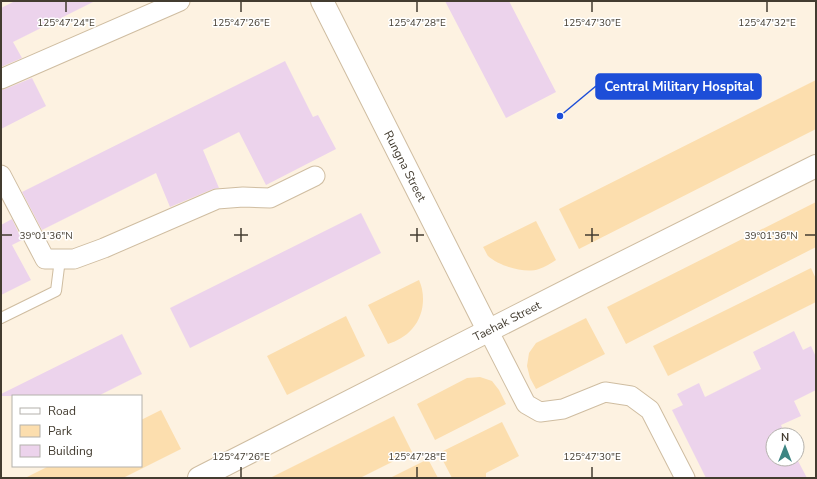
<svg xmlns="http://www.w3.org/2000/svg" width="817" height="479" font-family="'Nunito Sans',sans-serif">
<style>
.green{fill:#fcdeae}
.building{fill:#ecd3ec}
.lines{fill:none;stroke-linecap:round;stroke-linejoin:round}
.lane-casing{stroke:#cfbda1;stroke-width:12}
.street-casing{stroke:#cfbda1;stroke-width:21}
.secondary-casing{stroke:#cfbda1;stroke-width:24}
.primary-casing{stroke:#cfbda1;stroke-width:24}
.lane{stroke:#fff;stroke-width:10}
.street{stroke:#fff;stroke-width:19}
.secondary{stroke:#fff;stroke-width:22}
.primary{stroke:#fff;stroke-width:22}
.ticks{fill:none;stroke:#433c30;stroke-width:1.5}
.labels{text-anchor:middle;stroke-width:3;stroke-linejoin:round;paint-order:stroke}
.street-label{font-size:12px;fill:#433c30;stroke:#fff}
.ticks-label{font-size:10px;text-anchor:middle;fill:#433c30;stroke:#fff;stroke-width:3;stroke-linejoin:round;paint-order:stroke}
.leader{fill:none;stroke:#1d4ed8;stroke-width:1.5}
.callout-dot{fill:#1d4ed8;stroke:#fff;stroke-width:1.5}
.callout{fill:#1d4ed8;stroke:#1d4ed8;stroke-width:1.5}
.callout-label{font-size:13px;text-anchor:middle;font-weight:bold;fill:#fff}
</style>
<rect width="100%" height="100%" fill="#fdf2e1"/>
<path class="green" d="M816 80V129L579 249 559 209Z
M816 202V247L626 344 607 307Z
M536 221 556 260C551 263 545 267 539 269 525 274 499 266 488 256 486 253 485 250 483 247Z
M811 268 816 279V302L668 376 653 346Z
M419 280C426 295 424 316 412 329 406 336 397 341 388 344L368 305Z
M346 316 365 356 287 395 267 356Z
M586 318 605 354 536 389 530 378 527 366 529 353 536 343Z
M480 377 492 381 499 390 506 404 435 440 417 404 467 378Z
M161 410 181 449 123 478H25L49 466H141V420Z
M394 416 412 452 360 478H270Z
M502 422 519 456 486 473V478H452L439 453Z
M428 459 438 478H390Z"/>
<path class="building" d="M15 1H95L13 42 22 58 1 67V8Z
M445 1H509L556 92 506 118Z
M285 61 313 117 318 115 336 149 266 185 239 132 203 150 219 188 213 189 170 207 156 173 42 230 22 192Z
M32 78 46 106 1 129V90L5 89Z
M361 213 381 253 190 348 170 308Z
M12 219 22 240 12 245 31 280 1 295V224V225Z
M794 331 803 350 811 346 816 357V390L794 401 801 416 781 425 785 435H773V459H797L807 478H706L672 410 683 405 677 394 699 383 705 397 761 369 753 352Z
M122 334 142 374 98 396H1V394Z"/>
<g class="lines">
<g class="lane-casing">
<path id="lane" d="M1 318 56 291 60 259"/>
</g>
<g class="street-casing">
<path id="street" d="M1 79 180 1
M1 175 45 259H74L104 248 217 199 243 197 270 198 315 176
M488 330 526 404 540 412 563 409 605 392 631 396 650 410 685 478"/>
</g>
<g class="secondary-casing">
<path id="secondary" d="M322 1 488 330"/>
</g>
<g class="primary-casing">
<path id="primary" d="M199 478 582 283 816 166"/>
</g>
<use href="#lane" class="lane"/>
<use href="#street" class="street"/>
<use href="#secondary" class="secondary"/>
<use href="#primary" class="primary"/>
</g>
<path class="ticks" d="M66 2V12M241 2V12M417 2V12M592 2V12M767 2V12M241 228V242M417 228V242M592 228V242M2 235H12M234 235H248M410 235H424M585 235H599M805 235H815M241 467V477M417 467V477M592 467V477"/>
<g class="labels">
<g class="street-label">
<text transform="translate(405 166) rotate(63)" y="4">Rungna Street</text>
<text transform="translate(507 321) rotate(-27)" y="4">Taehak Street</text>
</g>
</g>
<g class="ticks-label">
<text x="66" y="26">125°47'24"E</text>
<text x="241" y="26">125°47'26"E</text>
<text x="417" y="26">125°47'28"E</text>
<text x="592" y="26">125°47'30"E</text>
<text x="767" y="26">125°47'32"E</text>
<text x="46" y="239">39°01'36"N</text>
<text x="771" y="239">39°01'36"N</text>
<text x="241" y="460">125°47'26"E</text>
<text x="417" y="460">125°47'28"E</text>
<text x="592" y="460">125°47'30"E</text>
</g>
<path class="leader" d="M560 116L596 86"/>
<circle class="callout-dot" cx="560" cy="116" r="4"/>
<rect class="callout" x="596" y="74" width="165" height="25" rx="4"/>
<g class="callout-label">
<text x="679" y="91">Central Military Hospital</text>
</g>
<rect width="817" height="479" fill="none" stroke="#433c30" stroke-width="4"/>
<rect x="12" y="395" width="130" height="72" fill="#ffffff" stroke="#b4b1ac"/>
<rect x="20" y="408" width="20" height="6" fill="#ffffff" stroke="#b4b1ac"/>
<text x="48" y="415" font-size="12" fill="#433c30">Road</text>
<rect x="20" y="425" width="20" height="12" fill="#fcdeae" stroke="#b4b1ac"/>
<text x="48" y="435" font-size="12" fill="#433c30">Park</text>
<rect x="20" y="445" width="20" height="12" fill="#ecd3ec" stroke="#b4b1ac"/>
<text x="48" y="455" font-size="12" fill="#433c30">Building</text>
<g transform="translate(785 447)"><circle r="19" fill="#ffffff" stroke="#b4b1ac"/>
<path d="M0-3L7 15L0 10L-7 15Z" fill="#3d8583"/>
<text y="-6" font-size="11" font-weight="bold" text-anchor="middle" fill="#433c30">N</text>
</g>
</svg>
